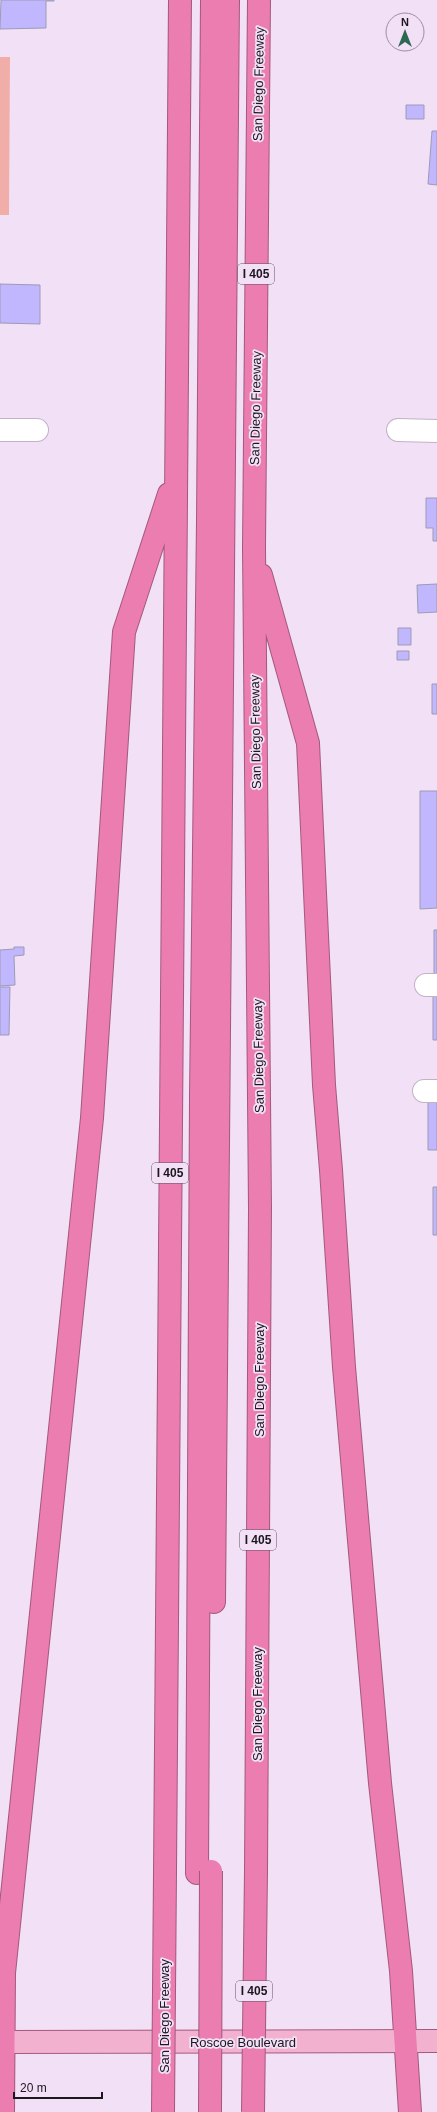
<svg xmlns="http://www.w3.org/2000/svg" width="437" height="2112" font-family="Helvetica,sans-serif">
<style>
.green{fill:#f1aea9}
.building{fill:#c0b7fe;stroke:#9e9bb4}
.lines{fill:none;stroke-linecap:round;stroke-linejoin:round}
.minor-casing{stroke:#c3b1c6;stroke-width:24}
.major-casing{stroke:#a3597d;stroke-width:24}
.highway-casing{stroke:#a3597d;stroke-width:24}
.minor{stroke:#fff;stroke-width:22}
.major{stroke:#f3b1d0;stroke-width:22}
.highway{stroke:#eb7db0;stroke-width:22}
.highway-bridge-casing{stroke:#a3597d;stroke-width:24;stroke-linecap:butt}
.highway-bridge{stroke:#eb7db0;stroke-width:22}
.labels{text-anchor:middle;stroke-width:3.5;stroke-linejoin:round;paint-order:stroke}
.shield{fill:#f2e0f6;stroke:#5c535e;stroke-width:1}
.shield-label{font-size:12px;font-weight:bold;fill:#1c161d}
.street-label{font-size:13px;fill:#1c161d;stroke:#f2e0f6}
</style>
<rect width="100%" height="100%" fill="#f2e0f6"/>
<path class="green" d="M0 57H10L9 215H0Z"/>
<path class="building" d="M1 0H54V1H46V28L0 29Z
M406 105H424V119H406Z
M432 131H437V185L428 184Z
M0 284 40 285V324L0 323Z
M426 498H437V541H433V528H426Z
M437 584V612L418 613 417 585Z
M398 628H411V645H398Z
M397 651H409V660H397Z
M432 684H437V714H432Z
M420 791H437V908L420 909Z
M434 930H437V974H434Z
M14 947H24V955L14 956 15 985 0 986V950L14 949Z
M0 987H10L9 1035H0Z
M433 996H437V1040H433Z
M428 1101H437V1150H428Z
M433 1187H437V1235H433Z"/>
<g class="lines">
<g class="minor-casing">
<path id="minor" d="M0 430H37
M398 430 437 431
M426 985H437
M424 1091H437"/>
</g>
<g class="major-casing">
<path id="major" d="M0 2042 437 2041"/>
</g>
<g class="highway-casing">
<path id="highway" d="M261 575 308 743 324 1085 331 1170 344 1367 380 1783 401 1971 410 2112
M214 1602 228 0
M256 1871 260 1208 254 547 259 0
M165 1872 180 0
M197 1873 201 1096 208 521 212 0
M3 2112 4 1973 92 1118 124 632 169 494"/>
</g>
<use href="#minor" class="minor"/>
<use href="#major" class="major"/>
<use href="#highway" class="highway"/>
<g class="highway-bridge-casing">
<path id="highway-bridge" d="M163 2112 165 1872
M210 2112 211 1871
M253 2112 256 1871"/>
</g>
<use href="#highway-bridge" class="highway-bridge"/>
</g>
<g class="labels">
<g class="shield">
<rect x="238" y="264" width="36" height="20" rx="3"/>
<rect x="152" y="1163" width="36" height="20" rx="3"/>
<rect x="240" y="1530" width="36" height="20" rx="3"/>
<rect x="236" y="1981" width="36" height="20" rx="3"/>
</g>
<g class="shield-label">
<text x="256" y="278">I 405</text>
<text x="170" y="1177">I 405</text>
<text x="258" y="1544">I 405</text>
<text x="254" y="1995">I 405</text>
</g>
<g class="street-label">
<text transform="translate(258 84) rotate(-89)" y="5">San Diego Freeway</text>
<text transform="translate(255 408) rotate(-89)" y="5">San Diego Freeway</text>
<text transform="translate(255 732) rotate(-91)" y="5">San Diego Freeway</text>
<text transform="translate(258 1056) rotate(-91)" y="5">San Diego Freeway</text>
<text transform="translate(259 1380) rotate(-90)" y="5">San Diego Freeway</text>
<text transform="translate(257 1704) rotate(-90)" y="5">San Diego Freeway</text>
<text transform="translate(164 2016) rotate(-90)" y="5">San Diego Freeway</text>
<text x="243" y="2047">Roscoe Boulevard</text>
</g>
</g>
<g transform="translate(405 32)"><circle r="19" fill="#f2e0f6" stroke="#9c8f9f"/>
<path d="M0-3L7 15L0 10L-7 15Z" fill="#2e6851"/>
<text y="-6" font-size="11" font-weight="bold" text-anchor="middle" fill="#1c161d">N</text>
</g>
<path d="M14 2092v6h88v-6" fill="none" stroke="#1c161d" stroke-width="2"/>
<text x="20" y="2092" font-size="12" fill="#1c161d" stroke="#f2e0f6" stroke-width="3" paint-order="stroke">20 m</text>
</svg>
